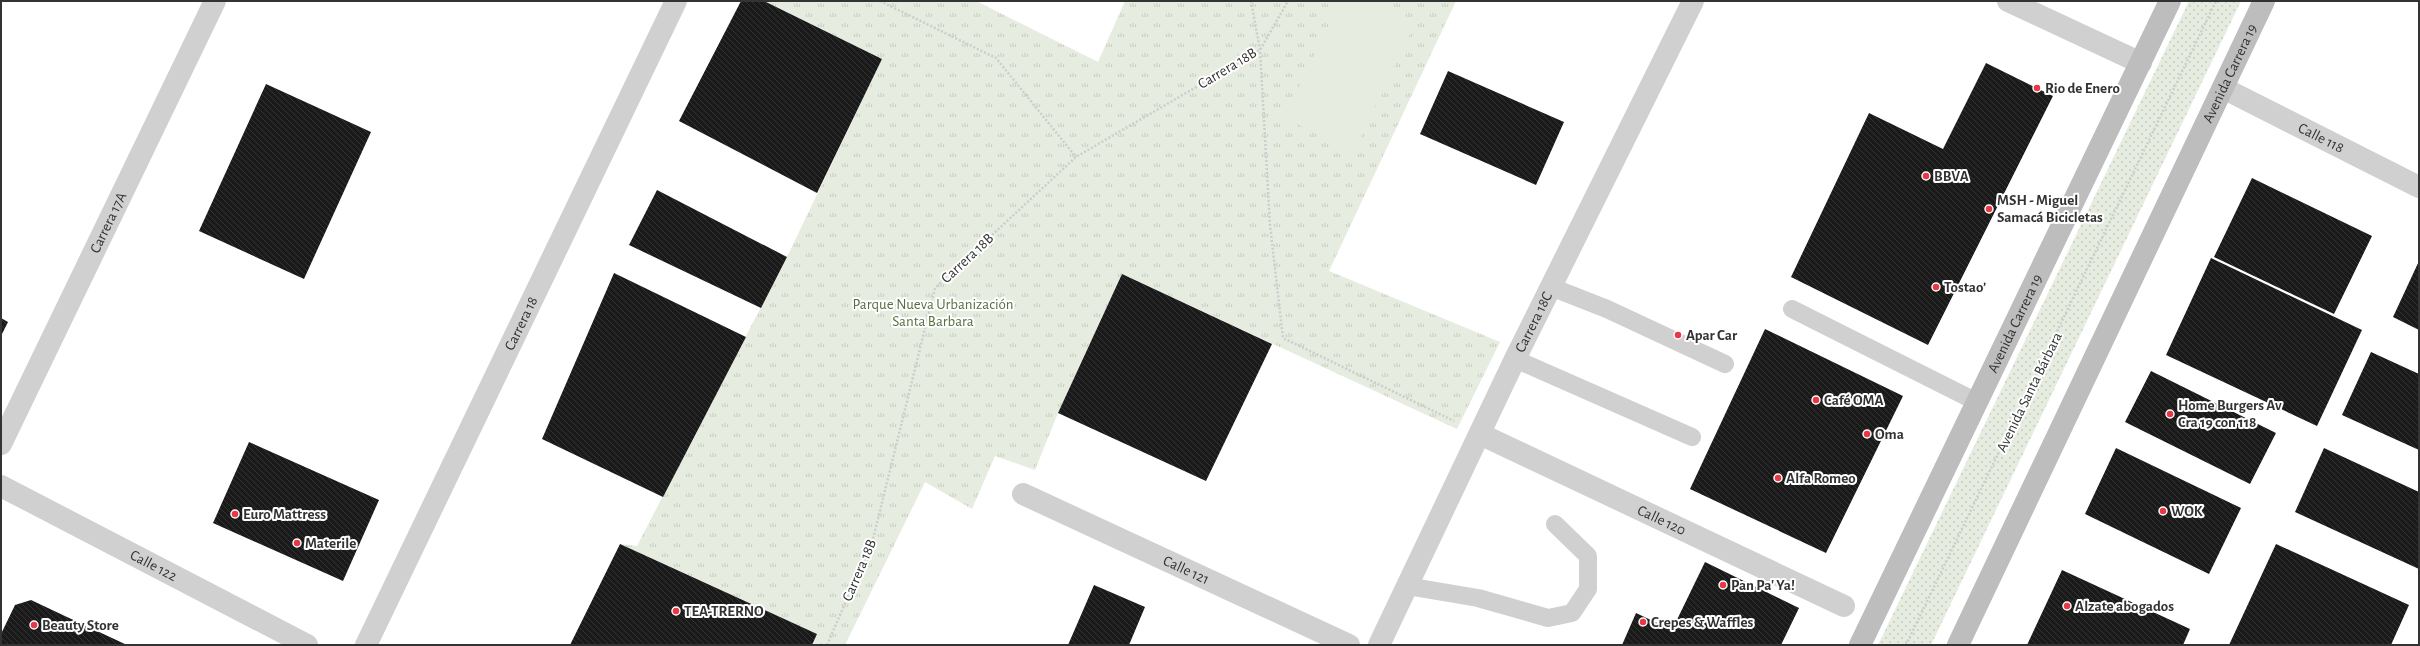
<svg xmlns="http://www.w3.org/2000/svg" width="2420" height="646" font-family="'Alegreya Sans',sans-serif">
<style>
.grass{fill:url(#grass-dots)}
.park{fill:url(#park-tufts)}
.pitch{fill:#e6ecdf}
.building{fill:url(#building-back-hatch)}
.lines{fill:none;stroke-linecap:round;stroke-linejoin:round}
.path{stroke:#cdcdcd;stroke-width:2.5;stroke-dasharray:2 2;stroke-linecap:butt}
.service{stroke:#d0d0d0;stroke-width:18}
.pedestrian{stroke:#d0d0d0;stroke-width:22}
.minor{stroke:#d0d0d0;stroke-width:22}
.tertiary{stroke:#d0d0d0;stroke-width:22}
.secondary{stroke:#bdbdbd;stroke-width:22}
.poi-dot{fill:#e63946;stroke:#fff;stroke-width:1.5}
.labels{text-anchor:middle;stroke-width:4;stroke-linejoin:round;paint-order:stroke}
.street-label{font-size:15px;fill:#333;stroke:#fff}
.poi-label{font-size:15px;font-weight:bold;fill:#333;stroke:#fff;text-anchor:start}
.park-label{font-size:15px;fill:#56703f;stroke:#fff}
</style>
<defs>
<pattern id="grass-dots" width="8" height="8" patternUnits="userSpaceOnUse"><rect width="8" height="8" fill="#e6ecdf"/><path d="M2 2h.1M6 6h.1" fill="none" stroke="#c6cbc0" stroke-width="1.8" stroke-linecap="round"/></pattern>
<pattern id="park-tufts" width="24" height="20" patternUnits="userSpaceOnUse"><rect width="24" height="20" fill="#e6ecdf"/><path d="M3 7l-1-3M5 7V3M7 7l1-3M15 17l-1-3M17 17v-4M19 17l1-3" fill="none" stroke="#c6cbc0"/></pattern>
<pattern id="building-back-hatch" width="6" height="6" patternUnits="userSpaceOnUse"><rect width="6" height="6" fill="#1a1a1a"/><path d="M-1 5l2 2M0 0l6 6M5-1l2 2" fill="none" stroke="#333"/></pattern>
</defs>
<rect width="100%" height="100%" fill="#fff"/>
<path class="grass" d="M2189 1H2241L1931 645H1878Z"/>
<path class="park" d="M764 1H976L1098 62 1125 1H1456L1329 271 1500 342 1457 429 1122 274 1058 413 1035 470 995 456 972 509 925 482 845 645H812L817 634 620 544 637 546 787 257 882 59Z"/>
<path class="pitch" d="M1340 1H1374L1416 21 1354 151 1284 118Z"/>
<path class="building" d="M741 1H764L882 59 817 193 679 121Z
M1986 63 2053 96 1928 345 1791 277 1869 113 1943 149Z
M1448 71 1564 122 1536 185 1420 134Z
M266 84 371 132 304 279 199 231Z
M2252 178 2372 236 2334 314 2214 257Z
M657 190 787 257 761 308 629 245Z
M2211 258 2362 330 2317 426 2166 355Z
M2419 261V330L2393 317Z
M614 273 746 337 663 497 542 439Z
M1122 274 1272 344 1206 481 1058 413Z
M1 318 8 322 1 336Z
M1765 329 1903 396 1826 553 1690 489Z
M2371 352 2419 374V450L2342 415Z
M2151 371 2276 433 2250 484 2125 422Z
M249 442 379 500 343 581 213 523Z
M2116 448 2241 508 2209 574 2085 514Z
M2324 448 2419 492V569L2295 512Z
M620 544 817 634 812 645H570Z
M2276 544 2409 605 2391 645H2229Z
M1705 562 1799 608 1781 645H1622L1636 613 1672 630Z
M2062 570 2190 629 2183 645H2027Z
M1094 585 1145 607 1129 645H1068Z
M31 600 67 617 127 645H1V634L15 605Z"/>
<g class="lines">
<path class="path" d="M880 1 996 58 1076 157
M1251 1 1260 50 1270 225 1283 338 1454 421
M827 645 873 539 935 288 1076 157 1260 50 1288 1
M1906 645 2216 1"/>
<path class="service" d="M1551 287 1607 309 1725 364
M1792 309 1977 402
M1515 359 1692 437
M1407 586 1478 598 1548 618 1572 613 1588 589V556L1555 524"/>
<path class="pedestrian" id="s1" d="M1480 434 1844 606"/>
<g class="minor">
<path d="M2008 1 2141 63"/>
<path id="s2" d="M2223 88 2419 187"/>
<path id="s3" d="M1 444 215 1"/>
<path id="s4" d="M1023 494 1349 645"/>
<path id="s5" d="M366 645 676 1"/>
<path id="s6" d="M1379 645 1515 359 1693 1"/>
</g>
<path class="tertiary" id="s7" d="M1 486 307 645"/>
<g class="secondary">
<path id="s8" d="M1860 645 2170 1"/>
<path id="s9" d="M1958 645 2264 1"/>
</g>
</g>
<g class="poi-dot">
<circle cx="2037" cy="88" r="4"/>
<circle cx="1926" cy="176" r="4"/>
<circle cx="1989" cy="209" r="4"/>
<circle cx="1936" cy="287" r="4"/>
<circle cx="1678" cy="335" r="4"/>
<circle cx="1816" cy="400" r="4"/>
<circle cx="2170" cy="414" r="4"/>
<circle cx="1867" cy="434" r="4"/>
<circle cx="1778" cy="478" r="4"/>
<circle cx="2163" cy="511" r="4"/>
<circle cx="235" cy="514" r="4"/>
<circle cx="297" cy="543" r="4"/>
<circle cx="1723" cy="585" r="4"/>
<circle cx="2067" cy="606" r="4"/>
<circle cx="676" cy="611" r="4"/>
<circle cx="1643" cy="622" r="4"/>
<circle cx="34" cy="625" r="4"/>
</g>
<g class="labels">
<g class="street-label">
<text transform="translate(1227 68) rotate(-31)" y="5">Carrera 18B</text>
<text dy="5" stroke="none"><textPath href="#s9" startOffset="633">Avenida Carrera 19</textPath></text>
<text dy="5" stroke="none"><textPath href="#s2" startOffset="110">Calle 118</textPath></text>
<text dy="5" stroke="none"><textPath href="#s3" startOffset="246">Carrera 17A</textPath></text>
<text transform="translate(967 258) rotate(-43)" y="5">Carrera 18B</text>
<text dy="5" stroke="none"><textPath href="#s6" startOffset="358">Carrera 18C</textPath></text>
<text dy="5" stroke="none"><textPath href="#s5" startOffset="357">Carrera 18</textPath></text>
<text dy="5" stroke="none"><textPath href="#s8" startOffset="357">Avenida Carrera 19</textPath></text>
<text transform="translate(2029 392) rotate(-64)" y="5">Avenida Santa Bárbara</text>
<text dy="5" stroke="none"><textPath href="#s1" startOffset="201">Calle 120</textPath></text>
<text dy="5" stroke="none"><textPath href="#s7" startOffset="172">Calle 122</textPath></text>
<text transform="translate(859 570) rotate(-67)" y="5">Carrera 18B</text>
<text dy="5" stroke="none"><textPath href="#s4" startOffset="180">Calle 121</textPath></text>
</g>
<g class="poi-label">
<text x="2045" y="93">Rio de Enero</text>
<text x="1934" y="181">BBVA</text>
<text x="1997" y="205">MSH - Miguel<tspan x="1997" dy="17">Samacá Bicicletas</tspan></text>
<text x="1944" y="292">Tostao’</text>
<text x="1686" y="340">Apar Car</text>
<text x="1824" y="405">Café OMA</text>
<text x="2178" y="410">Home Burgers Av<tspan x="2178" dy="17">Cra 19 con 118</tspan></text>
<text x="1875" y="439">Oma</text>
<text x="1786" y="483">Alfa Romeo</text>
<text x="2171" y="516">WOK</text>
<text x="243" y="519">Euro Mattress</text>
<text x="305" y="548">Materile</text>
<text x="1731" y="590">Pan Pa' Ya!</text>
<text x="2075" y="611">Alzate abogados</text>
<text x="684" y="616">TEA-TRERNO</text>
<text x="1651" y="627">Crepes &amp; Waffles</text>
<text x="42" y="630">Beauty Store</text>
</g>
<g class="park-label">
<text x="933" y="309">Parque Nueva Urbanización<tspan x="933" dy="17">Santa Barbara</tspan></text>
</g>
</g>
<rect width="2420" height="646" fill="none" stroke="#333333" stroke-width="4"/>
</svg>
